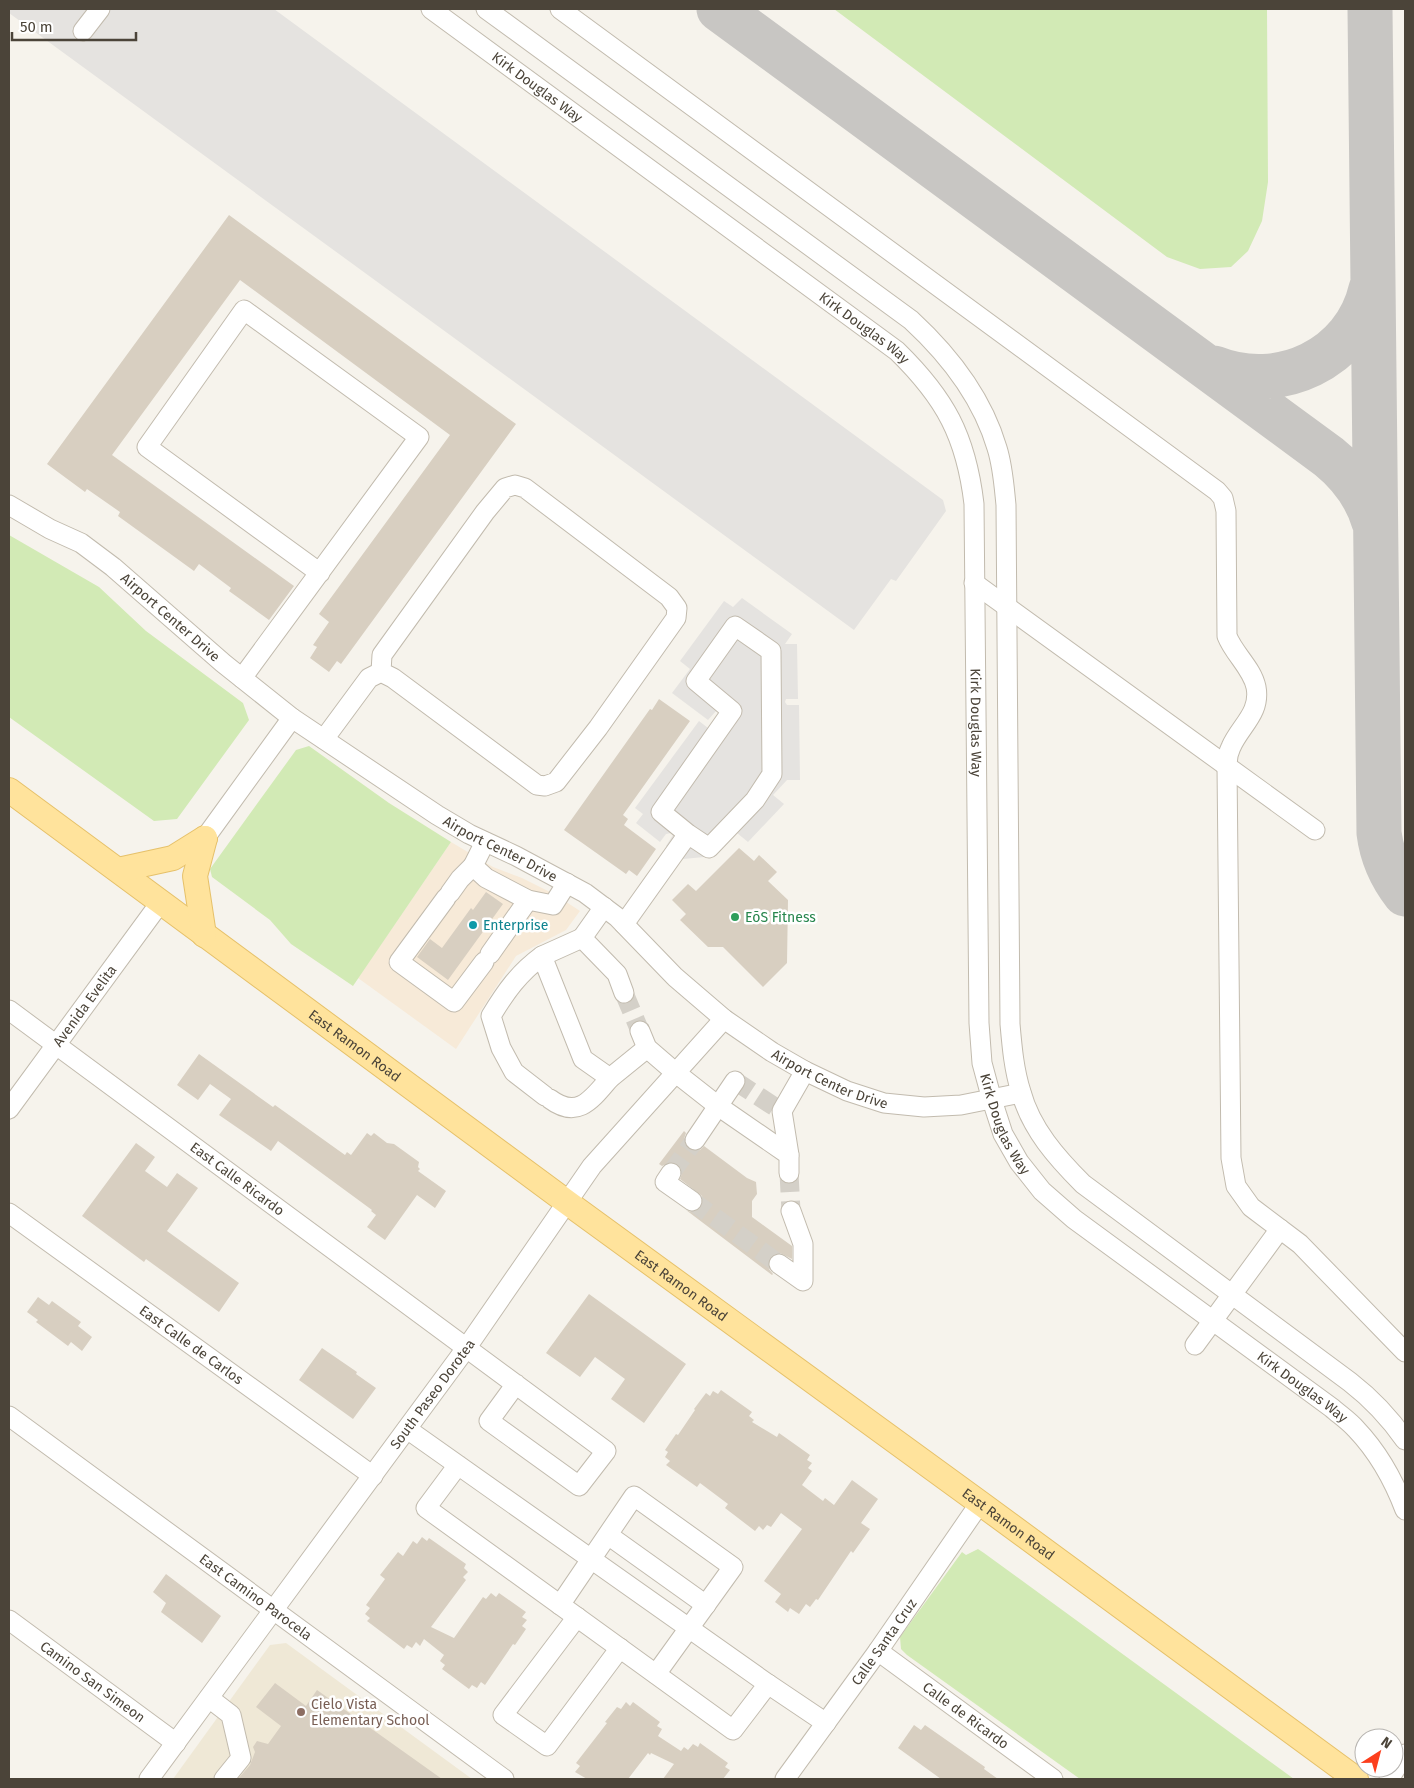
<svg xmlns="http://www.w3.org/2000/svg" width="1414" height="1788" font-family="'Fira Sans',sans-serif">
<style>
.commercial{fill:#f7ead8}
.education{fill:#efe8d6}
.green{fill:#d2eab5}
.parking{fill:#e5e3e0}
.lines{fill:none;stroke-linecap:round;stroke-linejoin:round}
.taxiway{stroke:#c8c6c3;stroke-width:45}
.building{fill:#d8cfc1}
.minor-tunnel{stroke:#d4d0c8;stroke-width:19;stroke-dasharray:19 9;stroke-linecap:butt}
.minor-casing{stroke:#c2bbae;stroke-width:21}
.major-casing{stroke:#e6c16a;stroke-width:26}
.minor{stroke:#fff;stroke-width:19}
.major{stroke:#ffe39c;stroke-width:24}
.leisure-dot{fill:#2e9e5b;stroke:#fff;stroke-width:2}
.culture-dot{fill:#0f9aa8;stroke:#fff;stroke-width:2}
.education-dot{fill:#8d6e63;stroke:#fff;stroke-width:2}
.labels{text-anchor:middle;stroke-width:5;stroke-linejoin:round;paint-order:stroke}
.street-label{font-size:14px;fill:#4b4439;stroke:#fff}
.leisure-label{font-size:14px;fill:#27864d;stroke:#fff;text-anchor:start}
.culture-label{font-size:14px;fill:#0d838f;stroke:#fff;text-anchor:start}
.education-label{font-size:14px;fill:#785e54;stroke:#fff;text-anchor:start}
</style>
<rect width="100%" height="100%" fill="#f6f3ec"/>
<path class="commercial" d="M451 842 493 867 522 878 554 894 580 911 566 930 516 956 456 1049 358 978Z"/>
<path class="education" d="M286 1643 472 1779H173L270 1645Z"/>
<path class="green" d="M834 9H1267L1268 182 1262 221 1248 251 1231 267 1200 269 1167 257Z
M9 535 99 587 146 631 243 703 249 720 177 819 154 821 9 717Z
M309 746 389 803 451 842 353 986 291 944 270 920 212 877 210 869 296 750Z
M978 1549 984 1553 1294 1779H1080L907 1655 901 1649 900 1637 962 1552 966 1555Z"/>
<path class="parking" d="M9 9H274L943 500 946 511 896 581 891 579 854 630 9 13Z
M742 598 792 634 785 644H797L798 699H786L785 702 787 705H799L800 780H787L773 795 784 804 748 842 737 833 715 856 683 859 666 846 673 835 671 833 666 834 660 842 636 823 643 814 635 808 699 721 708 728H710L721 713 716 711 708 720 672 693 690 669 680 661 724 601 733 607Z"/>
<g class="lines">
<path class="taxiway" d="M719 9 1329 457C1351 475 1366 495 1374 522
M1370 9 1379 833C1382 857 1391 876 1405 894
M1214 368C1279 394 1355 359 1371 289"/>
</g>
<path class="building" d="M229 215 516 424 341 664 337 661 329 672 310 658 317 647 313 645 329 622 319 614 450 435 240 280 112 455 294 586 269 620 229 591 231 588 199 564 194 571 118 516 120 512 87 489 85 492 47 464Z
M659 699 690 721 623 815 628 819 624 825 656 849 637 876 629 870 626 874 564 830 650 709 652 710Z
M739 848 754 861 759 855 777 872 768 881 788 900 787 963 763 987 723 947H708L680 920 686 914 672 900 688 884 696 891Z
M486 892 503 904 448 980 417 957 430 939 442 948 471 908 473 910Z
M199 1054 273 1107 275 1105 345 1155 347 1152 351 1155 367 1133 371 1136 374 1133 387 1143 394 1144 419 1162 418 1167 420 1169 418 1171 446 1191 435 1208 417 1195 385 1240 367 1227 376 1215 371 1211 372 1210 278 1141 271 1151 219 1115 231 1099 210 1084 198 1100 177 1085Z
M684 1131 686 1133 684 1139 685 1144 688 1149 695 1151 700 1150 704 1146 747 1178 756 1182 757 1194 752 1201V1217L792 1246V1259L780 1253 774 1254 770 1258 768 1263 769 1269 773 1274 772 1275 686 1210 691 1212 697 1211 701 1208 703 1202 702 1196 680 1179 682 1173 678 1164 671 1162 662 1166 659 1164Z
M136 1143 155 1157 145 1171 167 1187 177 1173 198 1188 167 1231 239 1283 219 1312 146 1259 144 1262 82 1216Z
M589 1294 686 1364 644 1423 611 1399 625 1379 595 1357 580 1377 546 1353Z
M38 1297 49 1305 52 1301 81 1322 78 1326 92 1337 82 1351 71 1342 68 1346 36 1322 38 1320 27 1312Z
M322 1348 357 1372 356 1374 376 1388 353 1419 299 1380Z
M721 1390 752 1412 749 1416 754 1420 752 1422 777 1437 779 1433 810 1455 807 1460 812 1463 808 1468 812 1471 802 1485 823 1501 825 1498 834 1505 852 1480 878 1499 861 1523 870 1529 853 1553 851 1551 818 1600 816 1599 810 1607 806 1604 799 1614 790 1608 788 1612 775 1602 781 1594 764 1581 802 1529 781 1513 771 1527 767 1525 763 1530 759 1526 755 1531 725 1508 728 1504 700 1483 697 1487 666 1465 670 1461 665 1457 668 1452 665 1450 676 1434 678 1435 695 1410 694 1409 706 1393 710 1396 713 1391 718 1394Z
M422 1537 427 1541 429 1538 466 1564 464 1568 468 1572 463 1577 466 1580 431 1627 454 1638 483 1597 486 1599 491 1593 496 1597 499 1593 526 1612 522 1617 527 1620 522 1626 526 1629 515 1645 513 1644 485 1685 481 1682 477 1688 472 1685 469 1689 442 1669 445 1665 440 1661 444 1655 424 1639 420 1646 416 1642 412 1648 407 1645 404 1649 367 1621 370 1618 365 1614 370 1608 366 1605 385 1579 380 1575 398 1552 403 1556 413 1541 417 1544Z
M166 1574 221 1616 202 1643 161 1612 166 1603 153 1592Z
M275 1683 306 1706 317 1690 442 1779H238L250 1765 255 1752 253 1747 257 1741 268 1744 281 1726 256 1707Z
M626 1702 630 1706 633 1702 660 1722 657 1726 662 1729 658 1736 681 1751 684 1747 688 1750 693 1744 698 1747 700 1743 728 1763 725 1767 730 1770 723 1779H663L674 1764 651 1753 650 1755 648 1753 628 1779H587L575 1772 580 1766 576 1763 607 1723 605 1722 617 1707 621 1709Z
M914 1725 921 1730 925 1725 985 1767 984 1769 998 1779H941L898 1748Z"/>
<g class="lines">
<path class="minor-tunnel" d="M624 993 640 1031
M735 1081 775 1107
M671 1173 695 1140
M789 1173 791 1211
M692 1201 779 1264"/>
<g class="minor-casing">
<g id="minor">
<path id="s1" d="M431 9 897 351C945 398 966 436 974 504L979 1023 982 1063 992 1100 1003 1134 1019 1162 1042 1191 1074 1219 1332 1408C1340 1415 1349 1421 1356 1429 1378 1452 1394 1481 1405 1510"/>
<path d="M486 9 911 320C950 356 982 397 997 448 1003 467 1004 486 1006 505L1010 1024C1012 1047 1014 1070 1021 1092 1031 1129 1057 1158 1083 1184L1350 1382C1372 1399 1389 1417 1405 1440"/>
<path d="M560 9 1217 491 1223 498 1226 511 1227 636C1234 654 1252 668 1256 687 1261 713 1240 726 1231 747 1228 753 1227 759 1227 766L1231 1158 1236 1186 1251 1207 1300 1244 1405 1352"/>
<path d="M83 31 100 9"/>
<path id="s2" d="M9 505 50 529 81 543 113 567 223 663 292 718 437 815 469 834 516 856 585 893 617 917 675 977 724 1019 772 1052 805 1071 847 1091 884 1103 924 1107 961 1105 1021 1093"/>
<path d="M974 583 1315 830"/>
<path d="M242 678 419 437 244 310 147 447 320 573"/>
<path d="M324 739 369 678 381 672 393 678 537 785 545 786 556 782 598 728 676 618 677 608 669 597 525 488 515 485 505 488 485 512 382 655 381 672"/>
<path d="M205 838 292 718"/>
<path d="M485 842 473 866 486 878 528 900 553 905 567 883"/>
<path d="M450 893 460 879 473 866"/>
<path d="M446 898 399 962 454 1002 484 962"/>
<path d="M604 907 582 938 617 974 624 993"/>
<path d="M624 924 688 834 709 848 755 800 772 774 771 651 735 626 696 681 732 711 661 812 688 834"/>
<path d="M490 954 528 900"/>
<path d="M542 956 582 938"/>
<path id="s3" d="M9 1010 606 1451 579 1486 489 1421 516 1384"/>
<path d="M640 1031 647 1048 676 1073 718 1106 789 1155V1173"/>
<path d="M610 1078 647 1048"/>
<path d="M545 1096 514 1072 501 1048 491 1016C506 991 519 973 542 956L583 1059 610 1078C592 1099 578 1120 550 1099"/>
<path id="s4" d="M9 1109 160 903"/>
<path d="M695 1140 735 1081"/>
<path d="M789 1155 782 1111 805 1071"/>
<path d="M671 1173 665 1182 692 1201"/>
<path id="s5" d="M9 1213 373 1476"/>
<path d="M779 1264 803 1281V1244L791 1211"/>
<path d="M1195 1345 1280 1229"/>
<path id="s6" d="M9 1416 504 1779"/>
<path d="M407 1429C528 1514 648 1599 768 1684L733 1730 426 1508 458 1465"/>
<path d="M608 1535 706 1605"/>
<path d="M560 1605 634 1496 733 1567 656 1674"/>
<path d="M577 1617 503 1715 547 1746 620 1648"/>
<path id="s7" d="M9 1620 176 1743"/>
<path id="s8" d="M878 1651 1053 1779"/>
<path d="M768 1684 826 1723"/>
<path d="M209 1698 231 1715 241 1758 224 1779"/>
<path id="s9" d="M149 1779 467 1347 592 1166 724 1019"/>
<path id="s10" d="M785 1779 878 1651 980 1503"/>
<path d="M1389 1779 1405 1754"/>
</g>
</g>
<g class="major-casing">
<g id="major">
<path id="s11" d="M9 790 568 1203 980 1503 1356 1779"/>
<path d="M118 870 173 858 205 838"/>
<path d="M204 935 195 876 205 838"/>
</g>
</g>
<use href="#minor" class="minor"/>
<use href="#major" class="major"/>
</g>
<circle class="leisure-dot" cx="735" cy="917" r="5"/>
<circle class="culture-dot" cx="473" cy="925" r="5"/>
<circle class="education-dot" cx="301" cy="1712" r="5"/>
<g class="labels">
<g class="street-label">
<text dy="5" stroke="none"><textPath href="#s1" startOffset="132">Kirk Douglas Way</textPath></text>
<text dy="5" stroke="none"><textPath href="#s1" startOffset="538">Kirk Douglas Way</textPath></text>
<text dy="5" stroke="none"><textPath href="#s2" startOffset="198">Airport Center Drive</textPath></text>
<text dy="5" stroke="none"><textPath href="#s1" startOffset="972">Kirk Douglas Way</textPath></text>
<text dy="5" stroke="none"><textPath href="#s2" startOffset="602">Airport Center Drive</textPath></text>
<text dy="5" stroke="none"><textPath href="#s4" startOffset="128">Avenida Evelita</textPath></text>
<text dy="5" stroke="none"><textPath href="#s11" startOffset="430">East Ramon Road</textPath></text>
<text dy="5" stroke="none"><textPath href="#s2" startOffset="1008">Airport Center Drive</textPath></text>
<text dy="5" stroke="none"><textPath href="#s1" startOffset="1378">Kirk Douglas Way</textPath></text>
<text dy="5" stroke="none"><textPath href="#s3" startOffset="284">East Calle Ricardo</textPath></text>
<text dy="5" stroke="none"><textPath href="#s11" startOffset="835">East Ramon Road</textPath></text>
<text dy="5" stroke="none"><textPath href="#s5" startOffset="225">East Calle de Carlos</textPath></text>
<text dy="5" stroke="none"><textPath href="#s1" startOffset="1782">Kirk Douglas Way</textPath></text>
<text dy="5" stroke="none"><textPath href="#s9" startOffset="478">South Paseo Dorotea</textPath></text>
<text dy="5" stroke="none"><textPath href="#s11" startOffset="1240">East Ramon Road</textPath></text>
<text dy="5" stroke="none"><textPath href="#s6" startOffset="306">East Camino Parocela</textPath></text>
<text dy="5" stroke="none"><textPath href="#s10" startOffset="169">Calle Santa Cruz</textPath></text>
<text dy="5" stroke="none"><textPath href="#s7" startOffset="104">Camino San Simeon</textPath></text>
<text dy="5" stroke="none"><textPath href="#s8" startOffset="109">Calle de Ricardo</textPath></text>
</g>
<g class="leisure-label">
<text x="745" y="922">EōS Fitness</text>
</g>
<g class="culture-label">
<text x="483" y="930">Enterprise</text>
</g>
<g class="education-label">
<text x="311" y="1709">Cielo Vista<tspan x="311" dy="16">Elementary School</tspan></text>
</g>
</g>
<rect width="1414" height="1788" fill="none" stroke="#4b4439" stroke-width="20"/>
<g transform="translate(1379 1753) rotate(36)"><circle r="24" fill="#ffffff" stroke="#b7b4b0"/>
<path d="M0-4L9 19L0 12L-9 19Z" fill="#fc3f1d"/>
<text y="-8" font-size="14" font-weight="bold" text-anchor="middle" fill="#4b4439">N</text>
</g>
<path d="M12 32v8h124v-8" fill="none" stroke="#4b4439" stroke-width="2.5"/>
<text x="20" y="32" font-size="15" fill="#4b4439" stroke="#ffffff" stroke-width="4" paint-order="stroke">50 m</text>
</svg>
